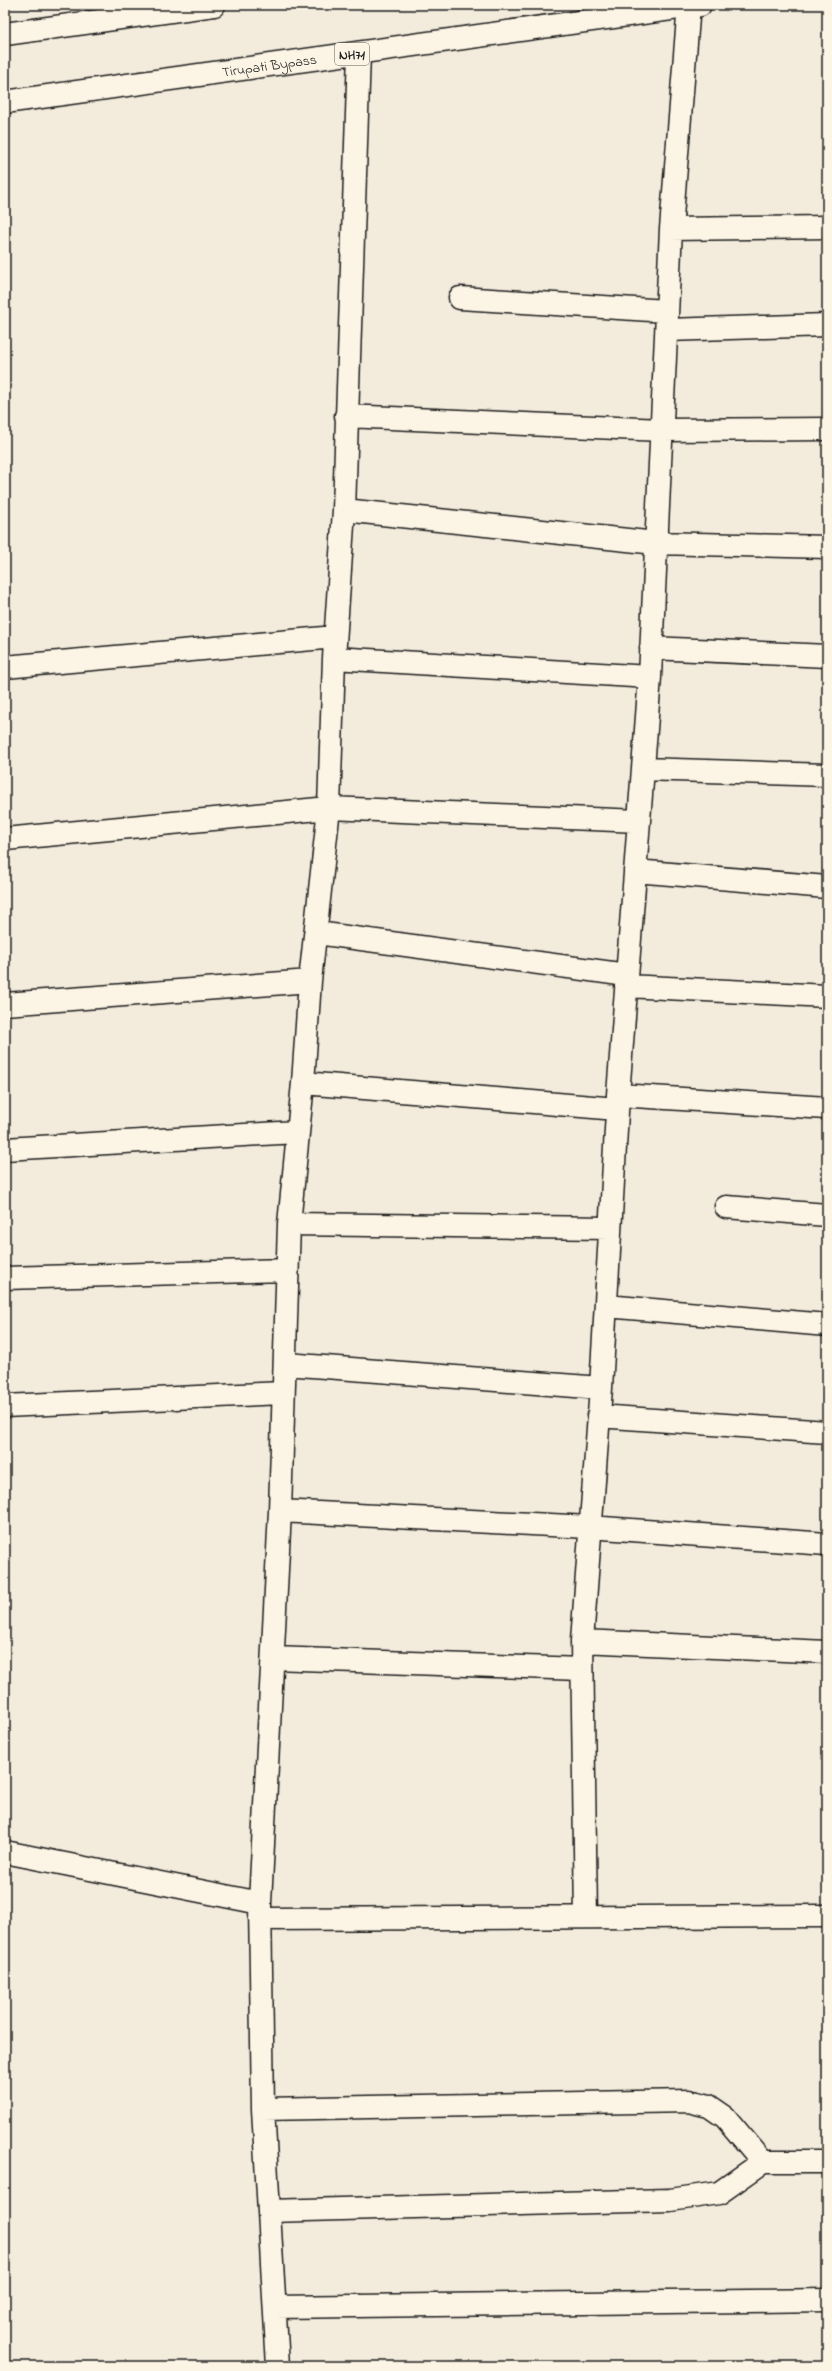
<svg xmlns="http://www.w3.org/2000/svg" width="832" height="2371" font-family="'Indie Flower',sans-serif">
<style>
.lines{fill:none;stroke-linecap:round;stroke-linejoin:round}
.minor-casing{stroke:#1c1c1c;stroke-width:25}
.highway-casing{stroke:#1c1c1c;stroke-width:25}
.minor{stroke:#fcf5e5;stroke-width:22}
.highway{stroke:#fcf5e5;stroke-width:22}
.labels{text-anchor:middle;stroke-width:3;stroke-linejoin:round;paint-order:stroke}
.shield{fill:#fcf5e5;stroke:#5f5d58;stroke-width:1}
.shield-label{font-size:13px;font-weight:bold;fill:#1c1c1c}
.street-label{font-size:14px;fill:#1c1c1c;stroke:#fcf5e5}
</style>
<rect width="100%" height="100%" fill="#f3ecdd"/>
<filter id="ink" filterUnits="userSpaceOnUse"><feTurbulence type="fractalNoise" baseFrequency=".025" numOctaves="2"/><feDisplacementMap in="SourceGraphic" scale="8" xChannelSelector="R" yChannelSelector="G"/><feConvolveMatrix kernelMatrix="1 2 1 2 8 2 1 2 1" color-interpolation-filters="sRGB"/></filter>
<g filter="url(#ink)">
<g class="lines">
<g class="minor-casing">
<path id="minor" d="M671 229 827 227
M460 298 667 311
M667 330 827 325
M346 416 662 430 827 429
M344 510 656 543 827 547
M651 648 827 656
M334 658 650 677
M5 667 335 637
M643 769 827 775
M5 839 329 808 639 821
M635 871 827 887
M317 933 627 975
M626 986 827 996
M5 1004 310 981
M303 1083 617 1109
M618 1095 827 1108
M5 1149 297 1132
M726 1207 827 1215
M289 1224 610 1228
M5 1278 287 1270
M606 1306 827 1325
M286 1364 601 1388
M5 1406 283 1393
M598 1416 827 1432
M280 1511 589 1527 827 1544
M582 1641 827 1652
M273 1658 581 1669
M5 1852 260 1903
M586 1917 582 1641 601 1388 618 1095 650 677 671 229 689 5
M260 1919 827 1916
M263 2109 689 2101 709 2106 725 2117 763 2162
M269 2211 670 2200 719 2193 763 2162H827
M275 2307 827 2300
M278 2366 263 2109 260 1903 280 1511 289 1224 303 1083 310 981 329 808 334 658 344 510 359 53"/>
</g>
<g class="highway-casing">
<g id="highway">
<path d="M5 34 214 5"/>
<path id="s1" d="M5 102 700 5"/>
</g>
</g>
<use href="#minor" class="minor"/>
<use href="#highway" class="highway"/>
</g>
</g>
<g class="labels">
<rect class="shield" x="335" y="43" width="34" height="22" rx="3"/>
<g class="shield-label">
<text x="352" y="59">NH71</text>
</g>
<g class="street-label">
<text dy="5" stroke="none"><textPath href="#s1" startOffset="267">Tirupati Bypass</textPath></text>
</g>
</g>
<rect width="832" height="2371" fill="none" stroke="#fcf5e5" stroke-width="20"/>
<rect x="10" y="10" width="812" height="2351" fill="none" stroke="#1c1c1c" stroke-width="1.5" filter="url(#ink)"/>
</svg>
